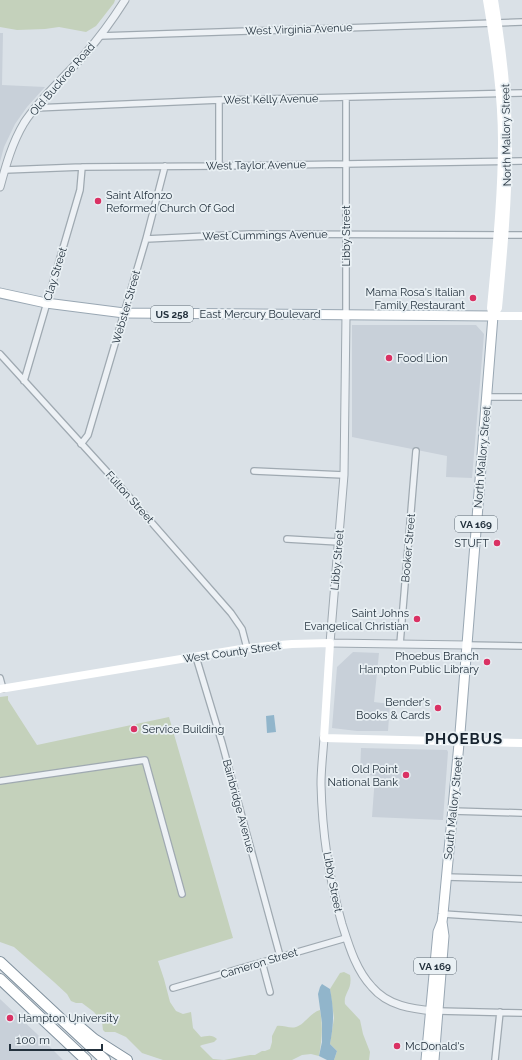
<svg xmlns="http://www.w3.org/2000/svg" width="522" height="1060" font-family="Raleway,sans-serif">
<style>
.built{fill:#c8d0d9}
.green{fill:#c4d1bb}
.water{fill:#91b5cb}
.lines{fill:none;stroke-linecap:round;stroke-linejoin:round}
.minor-casing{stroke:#9fa9b1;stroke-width:8}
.tertiary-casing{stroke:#9fa9b1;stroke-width:9}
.primary-casing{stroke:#99a7b3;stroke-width:11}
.motorway-casing{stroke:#80919e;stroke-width:12}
.minor{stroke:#edf1f5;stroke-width:5.5}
.tertiary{stroke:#edf1f5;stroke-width:7}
.secondary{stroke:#fff;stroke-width:8}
.primary{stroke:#fff;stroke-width:9}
.motorway{stroke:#fff;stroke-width:10}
.poi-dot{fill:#da3163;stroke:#e9f0f4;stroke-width:1.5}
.labels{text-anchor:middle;stroke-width:3.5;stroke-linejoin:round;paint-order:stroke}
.shield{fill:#e9f0f4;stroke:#5e6a74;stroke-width:1}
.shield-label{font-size:10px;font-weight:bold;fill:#23313d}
.street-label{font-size:11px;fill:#23313d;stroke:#e9f0f4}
.poi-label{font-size:11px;fill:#23313d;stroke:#e9f0f4;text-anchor:end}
.district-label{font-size:15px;font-weight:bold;letter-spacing:1px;fill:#16222e;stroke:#e9f0f4}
</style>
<rect width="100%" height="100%" fill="#dae1e7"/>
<path class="built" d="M0 33H3L2 85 45 87 27 107 15 124 4 147 0 162Z
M352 325H476L484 334 472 478 446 477 447 456 352 437Z
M353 652 379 653 374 702 390 704 388 731H357L332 728 337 667Z
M361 748 447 750 448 752 443 820 372 817 375 776 360 774Z
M0 999 36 1033 63 1060H0Z"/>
<path class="green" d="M0 0H115L114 3 96 26 86 32 59 27 45 29 17 30 0 27Z
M8 696V700L37 745 169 717 233 938 158 961 164 979 170 1002 176 1011 183 1014 191 1012 193 1028 201 1037C207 1036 212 1034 217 1039L214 1042 202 1045 200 1046 213 1059 224 1060 250 1055H255L262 1051H265L270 1049 272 1042V1036L277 1026C283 1025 290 1029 296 1027 304 1025 310 1013 320 1010 323 1026 322 1040 319 1056L311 1054 302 1055 292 1060H163L142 1053 126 1037 115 1032H105L103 1030 102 1022 94 1012 82 1003H76L71 1001 67 994 54 982 14 947 0 942V697Z
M344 972 350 975C353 990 343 993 345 1004L360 1020 363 1034 370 1052 369 1060H334L337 1051 330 1044 334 1018 330 989 340 973Z"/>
<path class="water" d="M274 715 276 732 267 733 266 716Z
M322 984 330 989C334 1011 334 1022 330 1044L337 1051 334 1060H327L319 1056 322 1042V1023L318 994 320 987Z"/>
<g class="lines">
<g class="minor-casing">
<path id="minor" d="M100 36 522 22
M346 98V315
M35 108 219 100 522 93
M219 166V100
M5 170 82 167 219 166 522 161
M146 239 250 234 522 235
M0 354 110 475 231 613 242 629 247 648
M24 381 80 190 82 167
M487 397H522
M81 444 88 435 146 239 165 166
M254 471 344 475
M287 539 339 542
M400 644 416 451
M466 645 522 646
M196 657 222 743 280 956
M0 678 3 689
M0 781 145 760 182 894
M452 811 522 813
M446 877 522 879
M443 914 522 919
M262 962 270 992
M173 988 346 938
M438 1011 522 1013
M495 1060 500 1012"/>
</g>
<g class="tertiary-casing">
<path id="tertiary" d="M0 187C6 165 12 143 24 123 40 98 65 77 85 54 100 37 113 19 125 0
M346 315 344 475 330 643 466 645
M324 738C323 753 321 769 321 784 322 831 329 879 342 924 349 946 356 970 372 987 388 1006 412 1009 435 1011"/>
</g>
<g class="primary-casing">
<path id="primary" d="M0 293 46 303 124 313 493 316 460 733 443 914 442 922 444 936 434 1060
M426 1060 438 932 442 922"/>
</g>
<g class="motorway-casing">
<path id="motorway" d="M0 962 105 1060
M0 979 86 1060
M80 1027 94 1039 127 1060"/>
</g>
<use href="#minor" class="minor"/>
<use href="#tertiary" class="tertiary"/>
<path class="secondary" d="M487 0C495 47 502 94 502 142 502 197 496 253 491 308L493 316
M493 316 498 308C503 254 508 200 508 145 508 96 502 48 494 0
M493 316H522
M0 689 247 648 292 644 330 643 324 738 522 743"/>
<use href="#primary" class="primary"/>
<use href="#motorway" class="motorway"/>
</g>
<g class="poi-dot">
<circle cx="98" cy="201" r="4"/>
<circle cx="473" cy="298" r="4"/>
<circle cx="389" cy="358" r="4"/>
<circle cx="497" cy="543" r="4"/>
<circle cx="417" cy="619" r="4"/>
<circle cx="487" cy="662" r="4"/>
<circle cx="438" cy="708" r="4"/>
<circle cx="134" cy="729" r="4"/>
<circle cx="406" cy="775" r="4"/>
<circle cx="10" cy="1018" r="4"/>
<circle cx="397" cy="1046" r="4"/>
</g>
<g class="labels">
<g class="shield">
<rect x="151" y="306" width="42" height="16" rx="3"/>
<rect x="455" y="516" width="42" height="16" rx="3"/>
<rect x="414" y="958" width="42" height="16" rx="3"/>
</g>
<g class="shield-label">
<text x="172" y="318">US 258</text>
<text x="476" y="528">VA 169</text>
<text x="435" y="970">VA 169</text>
</g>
<g class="street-label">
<text transform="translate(299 29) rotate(-2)" y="4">West Virginia Avenue</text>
<text transform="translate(62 79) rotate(-49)" y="4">Old Buckroe Road</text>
<text transform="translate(271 99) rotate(-1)" y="4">West Kelly Avenue</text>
<text transform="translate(506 135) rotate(-91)" y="4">North Mallory Street</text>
<text transform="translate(256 165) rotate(-1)" y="4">West Taylor Avenue</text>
<text transform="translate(265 235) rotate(-1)" y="4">West Cummings Avenue</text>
<text transform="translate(346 236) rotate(-90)" y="4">Libby Street</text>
<text transform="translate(55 274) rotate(-73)" y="4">Clay Street</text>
<text transform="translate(126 307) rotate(-74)" y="4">Webster Street</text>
<text x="260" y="318">East Mercury Boulevard</text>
<text transform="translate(482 457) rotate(-85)" y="4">North Mallory Street</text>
<text transform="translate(130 497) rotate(48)" y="4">Fulton Street</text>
<text transform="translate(408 548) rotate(-85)" y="4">Booker Street</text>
<text transform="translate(337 560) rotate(-85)" y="4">Libby Street</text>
<text transform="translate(232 652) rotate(-8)" y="4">West County Street</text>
<text transform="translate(239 806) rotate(75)" y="4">Bainbridge Avenue</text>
<text transform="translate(453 808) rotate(-84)" y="4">South Mallory Street</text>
<text transform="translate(333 882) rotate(79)" y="4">Libby Street</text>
<text transform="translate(259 963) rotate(-17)" y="4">Cameron Street</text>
</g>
<g class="poi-label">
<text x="106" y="199" text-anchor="start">Saint Alfonzo<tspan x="106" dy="13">Reformed Church Of God</tspan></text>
<text x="465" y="296">Mama Rosa's Italian<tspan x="465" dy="13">Family Restaurant</tspan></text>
<text x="397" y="362" text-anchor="start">Food Lion</text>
<text x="489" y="547">STUFT</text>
<text x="409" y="617">Saint Johns<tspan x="409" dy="13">Evangelical Christian</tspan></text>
<text x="479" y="660">Phoebus Branch<tspan x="479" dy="13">Hampton Public Library</tspan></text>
<text x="430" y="706">Bender's<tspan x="430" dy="13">Books &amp; Cards</tspan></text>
<text x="142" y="733" text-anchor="start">Service Building</text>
<text x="398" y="773">Old Point<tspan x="398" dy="13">National Bank</tspan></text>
<text x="18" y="1022" text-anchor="start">Hampton University</text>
<text x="405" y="1050" text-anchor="start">McDonald's</text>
</g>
<g class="district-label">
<text x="464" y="744">PHOEBUS</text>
</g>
</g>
<path d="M10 1044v6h92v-6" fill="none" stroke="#23313d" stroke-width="2"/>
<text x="16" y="1044" font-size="12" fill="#23313d" stroke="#e9f0f4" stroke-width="3" paint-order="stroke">100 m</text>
</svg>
